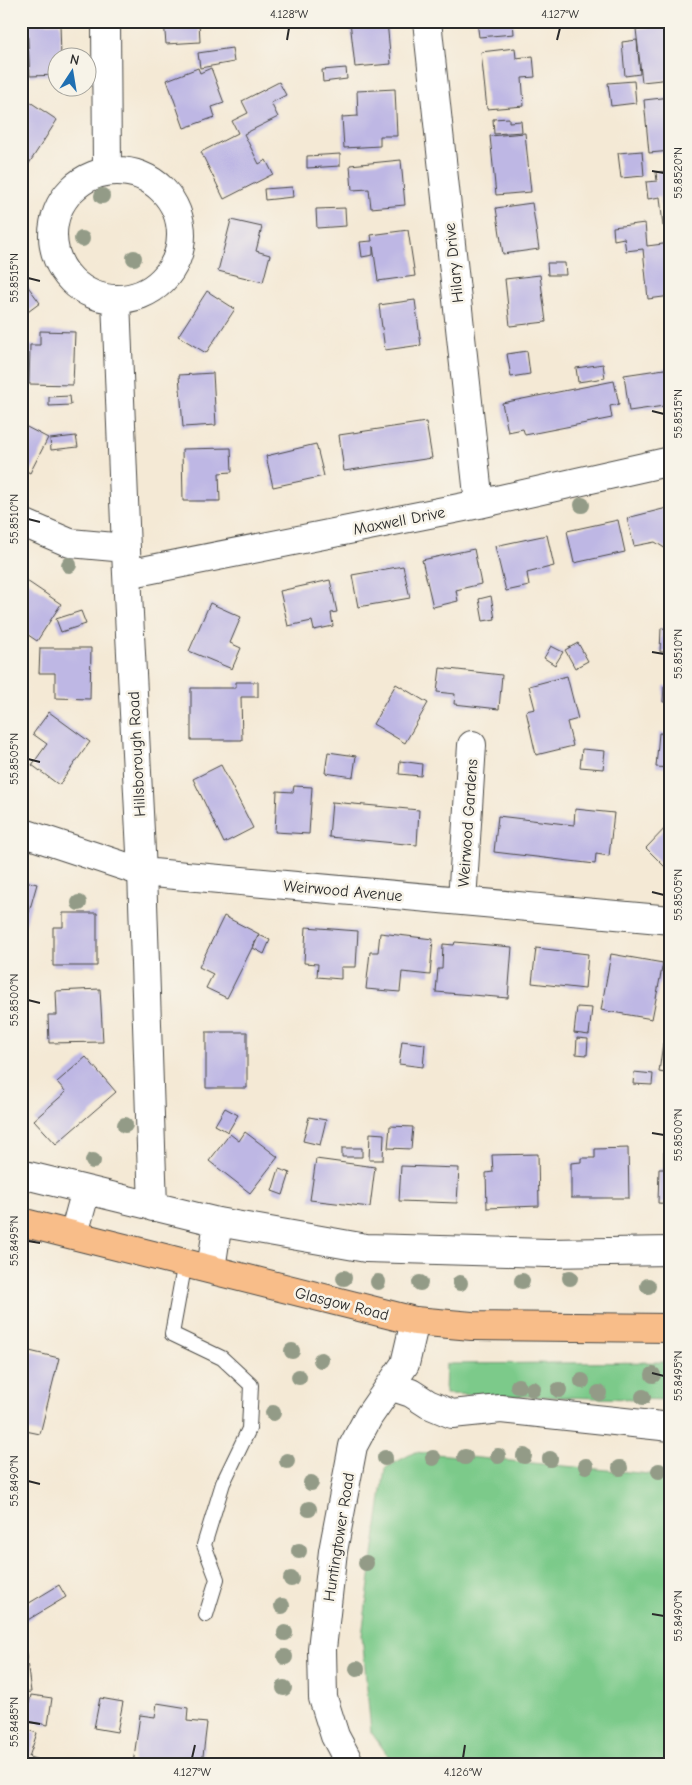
<svg xmlns="http://www.w3.org/2000/svg" width="692" height="1785" font-family="'Comic Neue',sans-serif">
<style>
.green{fill:#7bca8a;stroke:#537a5a}
.building{fill:#beb7e4}
.lines{fill:none;stroke-linecap:round;stroke-linejoin:round}
.service-casing{stroke:#494844;stroke-width:16}
.minor-casing{stroke:#494844;stroke-width:30}
.primary-casing{stroke:#494844;stroke-width:30}
.service{stroke:#fff;stroke-width:14}
.minor{stroke:#fff;stroke-width:28}
.primary{stroke:#f8bd89;stroke-width:28}
.tree{fill:#939b87}
.ticks{fill:none;stroke:#2b2b2b;stroke-width:2}
.labels{text-anchor:middle;stroke-width:5;stroke-linejoin:round;paint-order:stroke}
.street-label{font-size:16px;fill:#2b2b2b;stroke:#f7f3e8}
.neatline{fill:none;stroke:#2b2b2b;stroke-width:2}
.ticks-label{font-size:12px;text-anchor:middle;fill:#2b2b2b}
</style>
<rect width="100%" height="100%" fill="#f7f3e8"/>
<filter id="ink" filterUnits="userSpaceOnUse"><feTurbulence type="fractalNoise" baseFrequency=".02" numOctaves="2"/><feDisplacementMap in="SourceGraphic" scale="10" xChannelSelector="R" yChannelSelector="G"/><feConvolveMatrix kernelMatrix="1 2 1 2 8 2 1 2 1" color-interpolation-filters="sRGB"/></filter>
<filter id="wash" filterUnits="userSpaceOnUse"><feTurbulence type="fractalNoise" baseFrequency=".0096" numOctaves="4" result="noise"/><feDisplacementMap in="SourceGraphic" scale="20" xChannelSelector="R" yChannelSelector="G"/><feGaussianBlur stdDeviation="1.12" result="paint"/><feColorMatrix in="noise" values="0 0 0 0 0 0 0 0 0 0 0 0 0 0 0 0 0 1.4 0 .05"/><feComposite in="paint" operator="in"/></filter>
<g filter="url(#wash)">
<rect width="100%" height="100%" fill="#f4e9d5"/>
<path class="green" d="M671 1362V1400L445 1394 446 1364Z
M415 1452 671 1476V1764H394L371 1732 362 1635 385 1468Z"/>
<g id="blocks">
<path class="building" d="M164 21H199L200 42 166 44Z
M350 21H387L391 64 355 67Z
M477 21H513L514 34 479 37Z
M60 23 61 58H58V75L30 76 27 24Z
M671 25V79L642 82 636 29Z
M637 40 640 74 625 76 622 42Z
M232 48 234 62 200 68 198 53Z
M515 48 516 58 533 56 535 77 522 78 524 106 487 109 481 52Z
M198 68 200 73 211 68 224 103 212 107 215 117 184 128 167 80Z
M346 68 347 79 323 82 322 70Z
M634 81 636 103 611 106 608 83Z
M279 82 286 95 271 103 278 117 244 134 259 164 266 160 273 174 224 199 201 152 238 133 232 121 248 113 242 101Z
M395 89 397 136H380V146L344 148 342 117 358 116 357 91Z
M21 96 57 120 28 165 21 161Z
M671 97V151L649 153 644 100Z
M509 118V122L521 121 522 132 494 134 493 119Z
M525 133 531 192 496 195 490 136Z
M642 151 644 176 621 178 618 153Z
M340 154V166L307 168V156Z
M401 160 405 205 371 208 369 189 352 190 350 165Z
M671 171V225L663 226 660 197 648 199 646 182 657 181 656 172Z
M292 187 293 197 265 200 264 189Z
M532 203 539 249 503 254 496 208Z
M345 208 346 226 317 228 316 209Z
M231 220 262 227 256 251 270 255 263 282 218 271Z
M645 223 647 246 671 243V296L648 299 643 249 626 251 624 238 614 240 613 227Z
M408 230 415 276 378 281 373 246V255L362 257 360 242 372 241 371 235Z
M547 263H565L566 275H548Z
M540 275 546 322 510 326 505 279Z
M21 277 40 303 21 317Z
M207 291 235 309 206 353 178 336Z
M415 300 421 345 385 350 379 305Z
M40 331 75 332 73 385 29 384 30 345H40Z
M527 351 530 374 511 377 507 354Z
M603 364 605 378 578 382 576 368Z
M671 368V405L629 411 624 375Z
M213 373 216 425 183 427 179 375Z
M614 381 619 404 610 406 612 418 525 435 523 429 508 432 502 403Z
M70 396 71 405 49 406V397Z
M426 422 432 458 344 471 339 435Z
M21 424 48 438 30 473 21 468Z
M76 436 78 447 51 450 50 439Z
M316 444 324 476 273 487 266 456Z
M231 448 232 472 219 473 220 501H183L182 449Z
M671 507V552L655 542 634 546 627 518Z
M618 520 625 552 574 563 567 531Z
M547 535 554 566 527 573 529 586 506 591 495 546Z
M474 549 481 584 456 590 458 601 433 607 422 560Z
M403 566 410 598 358 607 352 575Z
M21 577 61 604 37 641 21 630Z
M330 580 337 612 331 613 333 626 314 630 312 621 288 626 280 591Z
M491 596 495 619 483 621 479 599Z
M210 603 241 617 230 643 241 648 232 669 189 651Z
M81 611 86 624 61 632 56 619Z
M661 628 671 629V652H660Z
M578 643 588 661 575 668 565 650Z
M551 646 563 652 555 665 544 658Z
M40 648H91L90 699 55 698V673H39Z
M440 668 502 675 499 709 454 704 455 694 437 692Z
M567 676 578 719 567 722 573 746 536 755 526 711 535 709 529 686Z
M236 682H258V697H241L242 740H191V688H236Z
M396 684 428 703 405 743 373 724Z
M664 686H671V702H663Z
M49 712 90 742 59 785 32 765 47 744 33 734Z
M659 733 671 734V768L656 767Z
M582 749 605 751 603 769 580 767Z
M328 752 356 756 353 777 325 773Z
M400 761 422 764 421 776 399 774Z
M221 765 253 828 224 843 193 779Z
M294 786 312 787 309 834 275 832 277 791 293 792Z
M332 802 419 810 417 845 329 837Z
M575 809 614 813 609 856 596 854 595 864 494 852 498 816 574 825Z
M671 822V873L646 848Z
M21 880 37 884 25 926 21 925Z
M63 913H97V966H53V927H63Z
M224 916 259 934 227 998 206 988 213 974 199 967Z
M306 927 358 931 356 967H341V979L317 977 318 964 304 963Z
M380 933 433 939 430 975 402 972 400 992 366 989 370 952H378Z
M259 935 270 940 264 954 253 948Z
M455 942 512 947 508 998 436 992 438 969H442L443 944 454 945Z
M536 948 588 954 585 989 532 983Z
M611 954 663 963 652 1019 601 1010Z
M100 989 103 1042 49 1043 48 1015H57L56 991Z
M577 1007 592 1008 589 1035 574 1033Z
M206 1032H247V1088H206Z
M577 1038 588 1039 587 1055 576 1054Z
M402 1041 425 1044 423 1067 399 1064Z
M663 1043 671 1044V1074L659 1072Z
M86 1057 116 1092 56 1144 34 1120 66 1092 57 1082Z
M634 1072 653 1074 652 1085 633 1084Z
M225 1108 238 1115 228 1132 215 1125Z
M309 1117 326 1120 320 1145 303 1141Z
M390 1126 413 1127 411 1149 388 1148Z
M245 1132 278 1157 250 1193 209 1161 230 1134 239 1141Z
M370 1133 384 1134 383 1160H369Z
M342 1148H362V1157H342Z
M628 1148 629 1198H571V1163L581 1162V1158H595V1149Z
M664 1152H671V1204L658 1203 659 1169H664Z
M538 1154 539 1206 487 1208 486 1173 493 1172 492 1155Z
M316 1159 375 1167 370 1207 310 1200Z
M401 1166 459 1168 457 1203 399 1201Z
M279 1169 290 1173 283 1195 272 1191Z
M21 1349 59 1358 40 1434 21 1430Z
M59 1585 66 1597 21 1624V1608Z
M21 1639H24L31 1692 21 1693Z
M31 1695 52 1698 48 1725 21 1720 22 1711 27 1712Z
M100 1698 123 1702 117 1732 94 1728Z
M157 1703 188 1708 187 1721 207 1723 202 1764H133L140 1715 155 1717Z
M21 1728 37 1733 29 1757 42 1761 41 1764H21Z"/>
</g>
</g>
<g filter="url(#ink)">
<use href="#blocks" fill-opacity="0" stroke="#494844" stroke-width="1"/>
<g class="lines">
<g class="service-casing">
<path id="service" d="M185 1262 172 1334 222 1358 251 1385 249 1429 223 1483 204 1545 217 1579 206 1615"/>
</g>
<g class="minor-casing">
<path id="minor" d="M106 21 107 171
M427 21 479 504
M53 235a64 64 0 1 1 128 0a64 64 0 1 1-128 0Z
M116 300 127 574 142 872 153 1207
M21 522 70 543 126 548
M127 574 479 504 671 461
M21 832 142 872 671 920
M462 901 472 745
M21 1174 218 1222 366 1248 548 1253 671 1251
M74 1234 86 1190
M211 1269 218 1222
M390 1386 411 1393 428 1404 452 1414 501 1409 671 1427
M350 1764 335 1736 323 1698 322 1649 333 1551 353 1446 369 1416 405 1364 415 1321"/>
</g>
<g class="primary-casing">
<path id="primary" d="M21 1222 415 1321 472 1326 671 1328"/>
</g>
<use href="#service" class="service"/>
<use href="#minor" class="minor"/>
<use href="#primary" class="primary"/>
</g>
<g class="tree">
<circle cx="102" cy="196" r="8"/>
<circle cx="82" cy="239" r="8"/>
<circle cx="134" cy="258" r="8"/>
<circle cx="582" cy="505" r="8"/>
<circle cx="69" cy="565" r="8"/>
<circle cx="79" cy="903" r="8"/>
<circle cx="125" cy="1125" r="8"/>
<circle cx="93" cy="1161" r="8"/>
<circle cx="344" cy="1278" r="8"/>
<circle cx="570" cy="1278" r="8"/>
<circle cx="522" cy="1281" r="8"/>
<circle cx="378" cy="1282" r="8"/>
<circle cx="420" cy="1283" r="8"/>
<circle cx="460" cy="1283" r="8"/>
<circle cx="648" cy="1286" r="8"/>
<circle cx="292" cy="1351" r="8"/>
<circle cx="321" cy="1360" r="8"/>
<circle cx="653" cy="1375" r="8"/>
<circle cx="299" cy="1377" r="8"/>
<circle cx="582" cy="1381" r="8"/>
<circle cx="518" cy="1386" r="8"/>
<circle cx="533" cy="1389" r="8"/>
<circle cx="559" cy="1390" r="8"/>
<circle cx="599" cy="1393" r="8"/>
<circle cx="643" cy="1397" r="8"/>
<circle cx="273" cy="1413" r="8"/>
<circle cx="498" cy="1456" r="8"/>
<circle cx="524" cy="1456" r="8"/>
<circle cx="465" cy="1457" r="8"/>
<circle cx="385" cy="1458" r="8"/>
<circle cx="433" cy="1458" r="8"/>
<circle cx="550" cy="1459" r="8"/>
<circle cx="287" cy="1461" r="8"/>
<circle cx="586" cy="1466" r="8"/>
<circle cx="620" cy="1468" r="8"/>
<circle cx="659" cy="1471" r="8"/>
<circle cx="311" cy="1483" r="8"/>
<circle cx="309" cy="1509" r="8"/>
<circle cx="299" cy="1551" r="8"/>
<circle cx="366" cy="1563" r="8"/>
<circle cx="291" cy="1579" r="8"/>
<circle cx="282" cy="1606" r="8"/>
<circle cx="285" cy="1633" r="8"/>
<circle cx="285" cy="1657" r="8"/>
<circle cx="357" cy="1669" r="8"/>
<circle cx="284" cy="1688" r="8"/>
</g>
</g>
<path class="ticks" d="M287 40 289 28M557 40 560 28M652 171 664 173M28 278 40 281M652 411 664 414M28 519 40 522M652 652 664 654M28 759 40 762M652 892 664 895M28 1000 40 1003M652 1133 664 1135M28 1241 40 1243M652 1373 664 1376M28 1481 40 1484M652 1614 664 1616M28 1722 40 1724M192 1758 195 1745M463 1758 465 1745"/>
<g class="labels">
<g class="street-label">
<text transform="translate(453 263) rotate(-96)" y="6">Hilary Drive</text>
<text transform="translate(399 520) rotate(-11)" y="6">Maxwell Drive</text>
<text transform="translate(136 754) rotate(-93)" y="6">Hillsborough Road</text>
<text transform="translate(467 823) rotate(-86)" y="6">Weirwood Gardens</text>
<text transform="translate(343 890) rotate(5)" y="6">Weirwood Avenue</text>
<text transform="translate(342 1303) rotate(14)" y="6">Glasgow Road</text>
<text transform="translate(338 1537) rotate(-81)" y="6">Huntingtower Road</text>
</g>
</g>
<rect width="692" height="1785" fill="none" stroke="#f7f3e8" stroke-width="55"/>
<g transform="translate(72 72) rotate(12)"><circle r="24" fill="#f7f3e8" stroke="#a5a39c"/>
<path d="M0-4L9 19L0 12L-9 19Z" fill="#1f6fb2"/>
<text y="-8" font-size="14" font-weight="bold" text-anchor="middle" fill="#2b2b2b">N</text>
</g>
<rect x="28" y="28" width="636" height="1730" class="neatline"/>
<g class="ticks-label">
<text x="289" y="18">4.128°W</text>
<text x="560" y="18">4.127°W</text>
<text transform="translate(678 173) rotate(-90)" y="4">55.8520°N</text>
<text transform="translate(14 278) rotate(-90)" y="4">55.8515°N</text>
<text transform="translate(678 414) rotate(-90)" y="4">55.8515°N</text>
<text transform="translate(14 519) rotate(-90)" y="4">55.8510°N</text>
<text transform="translate(678 654) rotate(-90)" y="4">55.8510°N</text>
<text transform="translate(14 759) rotate(-90)" y="4">55.8505°N</text>
<text transform="translate(678 895) rotate(-90)" y="4">55.8505°N</text>
<text transform="translate(14 1000) rotate(-90)" y="4">55.8500°N</text>
<text transform="translate(678 1135) rotate(-90)" y="4">55.8500°N</text>
<text transform="translate(14 1241) rotate(-90)" y="4">55.8495°N</text>
<text transform="translate(678 1376) rotate(-90)" y="4">55.8495°N</text>
<text transform="translate(14 1481) rotate(-90)" y="4">55.8490°N</text>
<text transform="translate(678 1616) rotate(-90)" y="4">55.8490°N</text>
<text transform="translate(14 1722) rotate(-90)" y="4">55.8485°N</text>
<text x="192" y="1776">4.127°W</text>
<text x="463" y="1776">4.126°W</text>
</g>
</svg>
